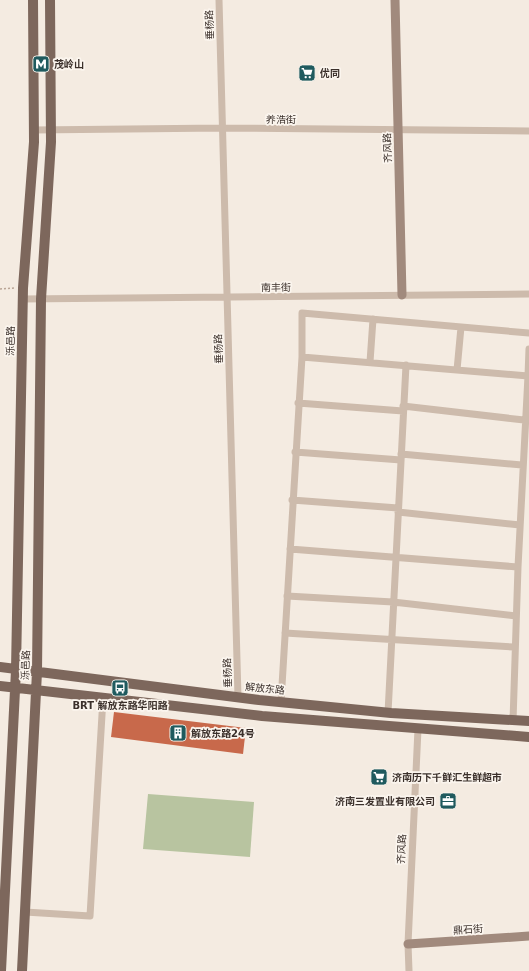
<svg xmlns="http://www.w3.org/2000/svg" width="529" height="971" font-family="'DejaVu Sans','Noto Sans SC',sans-serif">
<style>
.green{fill:#b8c4a0}
.building{fill:#c8694b}
.lines{fill:none;stroke-linecap:round;stroke-linejoin:round}
.path{stroke:#b9a596;stroke-width:1.5;stroke-dasharray:2 2;stroke-linecap:butt}
.street{stroke:#cdbbac;stroke-width:7}
.secondary{stroke:#a18a7d;stroke-width:9}
.primary{stroke:#7d675c;stroke-width:10}
.labels{text-anchor:middle;stroke-width:3.5;stroke-linejoin:round;paint-order:stroke}
.street-label{font-size:10px;fill:#3b302b;stroke:#fbf5ee}
.poi-label{font-size:10px;font-weight:bold;fill:#3b302b;stroke:#fbf5ee;text-anchor:start}
</style>
<rect width="100%" height="100%" fill="#f4ebe1"/>
<path class="green" d="M148 794 254 802 250 857 143 849Z"/>
<path class="building" d="M114 712 246 728 243 754 111 737Z"/>
<g class="lines">
<path class="path" d="M0 289 15 288"/>
<path class="street" d="M219 0 238 697
M34 130 222 128 529 131
M22 299 529 294
M529 333 302 313V357L528 376 529 349
M370 362 373 319
M457 370 461 327
M298 403 403 411
M403 406 524 420
M295 452 401 460
M401 454 522 465
M292 500 398 508
M398 512 520 525
M290 549 518 567
M287 596 393 602 516 616
M285 633 514 647
M281 702 302 357
M388 713 406 365
M513 721 518 567 528 376
M25 912 90 916 103 698
M409 971 408 944 418 729"/>
<path class="secondary" d="M395 0 402 295
M408 944 529 936"/>
<path class="primary" d="M0 667 259 700 391 713 529 721
M0 686 262 716 529 737
M1 971 16 670 23 288 34 142 33 0
M22 971 37 672 41 299 51 142 50 0"/>
</g>
<defs>
<g id="metro-square" transform="scale(0.9)"><rect x="-9" y="-9" width="18" height="18" rx="4" fill="#1f5a5e" stroke="#fbf5ee"/><path d="M-5.5 5V-5H-3L0 0L3-5H5.5V5H3V-.5L0 4L-3-.5V5Z" fill="#fff"/></g>
<g id="supermarket-square" transform="scale(0.9)"><rect x="-9" y="-9" width="18" height="18" rx="4" fill="#1f5a5e" stroke="#fbf5ee"/><path d="M-6-5.5h2.5l.6 2H6L4.5 2H-2.5L-4.4-4H-6ZM-1.5 3.2a1.3 1.3 0 1 0 .1 0ZM3 3.2a1.3 1.3 0 1 0 .1 0Z" fill="#fff"/></g>
<g id="bus-square" transform="scale(0.9)"><rect x="-9" y="-9" width="18" height="18" rx="4" fill="#1f5a5e" stroke="#fbf5ee"/><path d="M-5-6H5V4H4V6H2V4H-2V6H-4V4H-5ZM-3.5-4V0h7V-4ZM-3.5 1.2v1.5H-2V1.2ZM2 1.2v1.5H3.5V1.2Z" fill="#fff"/></g>
<g id="building-square" transform="scale(0.9)"><rect x="-9" y="-9" width="18" height="18" rx="4" fill="#1f5a5e" stroke="#fbf5ee"/><path d="M-4-6H4V6H1V3H-1V6H-4ZM-2.5-4.3h1.7v1.8h-1.7ZM.8-4.3h1.7v1.8H.8ZM-2.5-1h1.7V.8h-1.7ZM.8-1h1.7V.8H.8Z" fill="#fff"/></g>
<g id="office-square" transform="scale(0.9)"><rect x="-9" y="-9" width="18" height="18" rx="4" fill="#1f5a5e" stroke="#fbf5ee"/><path d="M-6-3h4V-5.5h4V-3h4V5H-6ZM-1-4.5V-3h2v-1.5ZM-6 0V1H6V0Z" fill="#fff"/></g>
</defs>
<g fill-rule="evenodd">
<use href="#metro-square" x="41" y="64"/>
<use href="#supermarket-square" x="307" y="73"/>
<use href="#bus-square" x="120" y="688"/>
<use href="#building-square" x="178" y="733"/>
<use href="#supermarket-square" x="379" y="777"/>
<use href="#office-square" x="448" y="801"/>
</g>
<g class="labels">
<g class="street-label">
<text transform="translate(209 25) rotate(-92)" y="4">垂杨路</text>
<text x="281" y="123">养浩街</text>
<text transform="translate(387 148) rotate(-92)" y="4">齐风路</text>
<text transform="translate(276 287) rotate(-1)" y="4">南丰街</text>
<text transform="translate(10 341) rotate(-89)" y="4">泺邑路</text>
<text transform="translate(218 349) rotate(-92)" y="4">垂杨路</text>
<text transform="translate(25 665) rotate(-88)" y="4">泺邑路</text>
<text transform="translate(227 673) rotate(-92)" y="4">垂杨路</text>
<text transform="translate(265 688) rotate(6)" y="4">解放东路</text>
<text transform="translate(401 849) rotate(-87)" y="4">齐风路</text>
<text transform="translate(468 929) rotate(-4)" y="4">鼎石街</text>
</g>
<g class="poi-label">
<text x="54" y="68">茂岭山</text>
<text x="320" y="77">优同</text>
<text x="120" y="709" text-anchor="middle">BRT 解放东路华阳路</text>
<text x="191" y="737">解放东路24号</text>
<text x="392" y="781">济南历下千鲜汇生鲜超市</text>
<text x="435" y="805" text-anchor="end">济南三发置业有限公司</text>
</g>
</g>
</svg>
